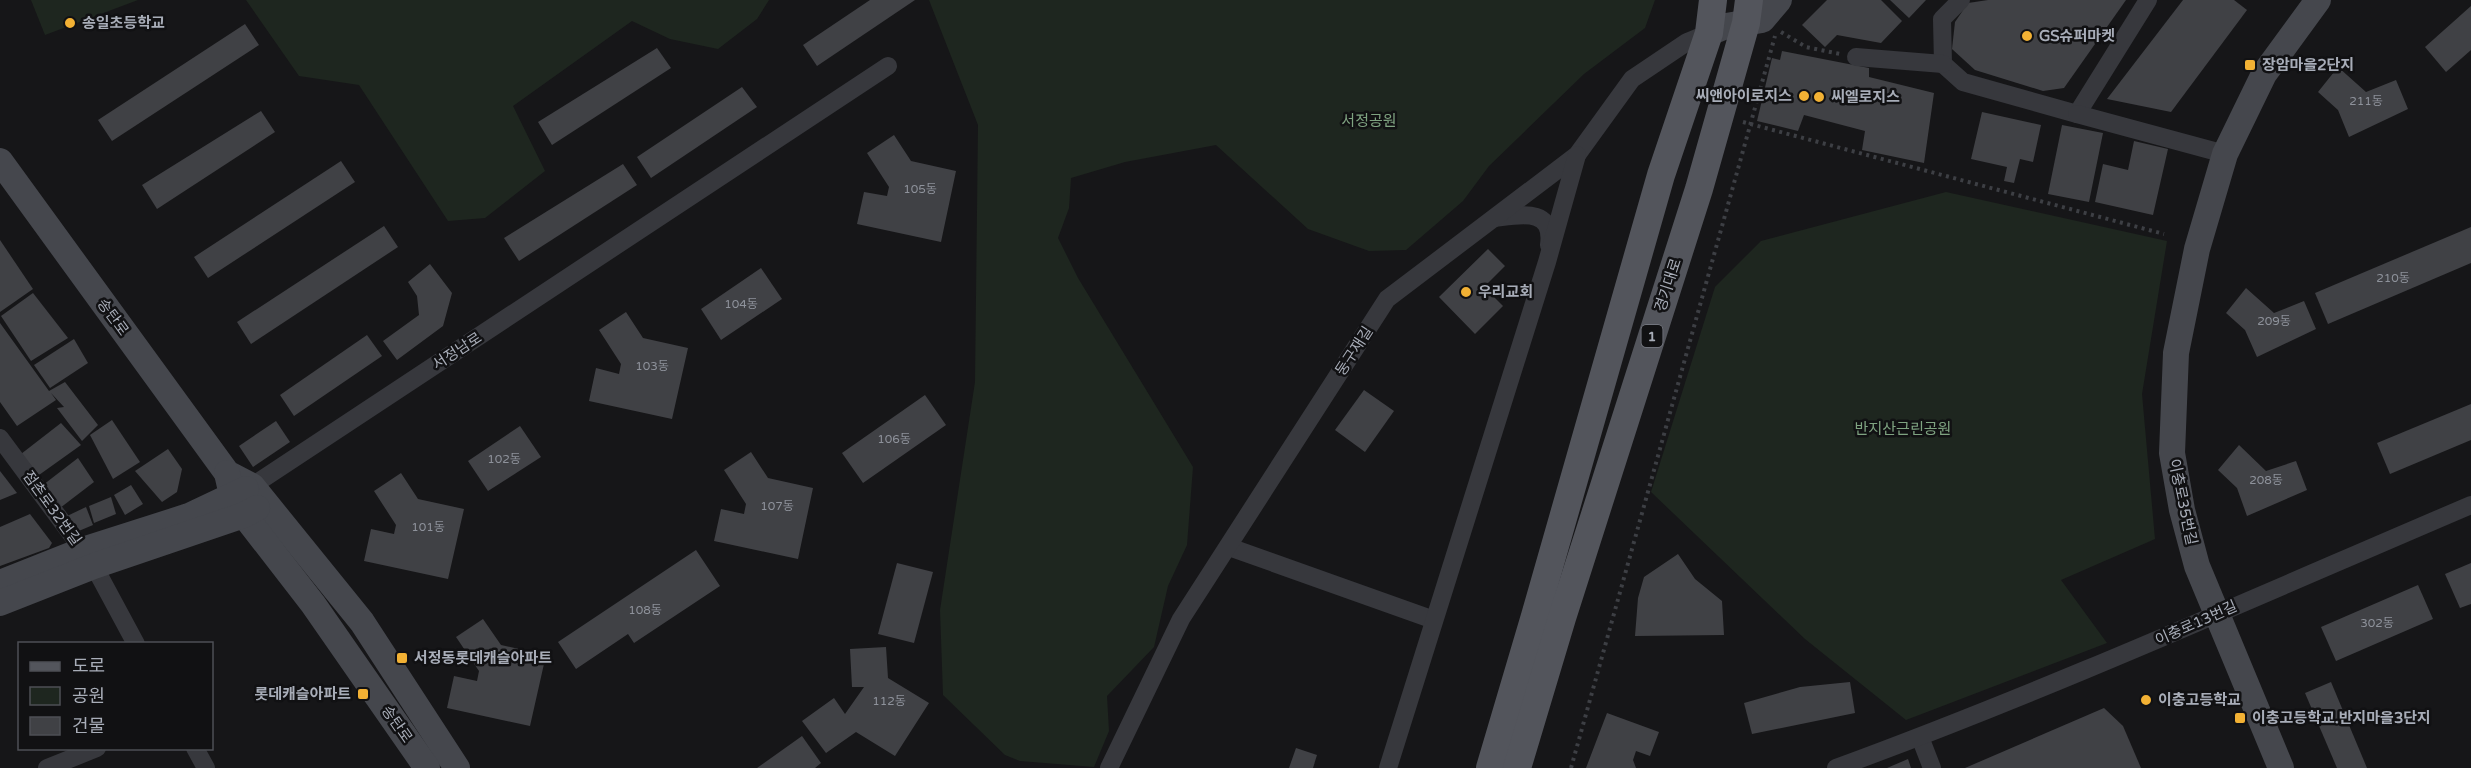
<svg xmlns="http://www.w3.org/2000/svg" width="2471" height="768" font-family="'Varela Round','Noto Sans KR',sans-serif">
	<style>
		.green { fill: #1e261f }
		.building { fill: #404145 }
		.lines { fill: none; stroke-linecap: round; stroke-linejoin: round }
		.path { stroke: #3d3f44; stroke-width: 4; stroke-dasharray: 3 4.5; stroke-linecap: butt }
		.street { stroke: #37383d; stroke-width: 18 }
		.secondary { stroke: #45474d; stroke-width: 26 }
		.primary { stroke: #53555c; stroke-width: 28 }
		.poi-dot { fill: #f2b134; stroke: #111113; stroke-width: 2 }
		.labels { text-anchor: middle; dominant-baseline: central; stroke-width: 5; stroke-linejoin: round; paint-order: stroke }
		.number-label { font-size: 12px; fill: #8e929b }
		.shield { fill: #111113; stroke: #7b7e86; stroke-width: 1.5 }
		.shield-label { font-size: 14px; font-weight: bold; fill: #a8adb8 }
		.poi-label { font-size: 15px; font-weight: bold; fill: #a8adb8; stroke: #111113; text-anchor: start }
		.park-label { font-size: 15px; fill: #7fa381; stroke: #111113 }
		.street-label { font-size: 15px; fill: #a8adb8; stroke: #111113 }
	</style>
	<rect width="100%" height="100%" fill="#161618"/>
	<g class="green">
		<polygon points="31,0 138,0 45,35"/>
		<polygon points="246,0 769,0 757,19 718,49 670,39 632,21 513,106 545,171 485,218 448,221 359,85 299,76"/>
		<polygon points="929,0 1655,0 1645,28 1584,74 1489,166 1463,201 1406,250 1369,251 1308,229 1216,145 1125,162 1071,178 1069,208 1058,238 1078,278 1193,467 1187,545 1168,586 1154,647 1107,696 1109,731 1094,767 1020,761 1005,755 943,695 940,610 975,382 978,125"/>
		<polygon points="1946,192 2167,241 2142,394 2155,539 2061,580 2107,643 1906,720 1805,639 1651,492 1715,287 1761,241"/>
	</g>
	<g class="building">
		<polygon points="870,0 915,0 817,66 803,45"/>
		<polygon points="1827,0 1881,0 1902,21 1881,43 1837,35 1825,47 1802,25"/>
		<polygon points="1890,0 1926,0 1909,18"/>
		<polygon points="1988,0 2126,0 2064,88 2043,91 1975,70 1952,49 1955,22 1968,3"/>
		<polygon points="2183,0 2234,0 2247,10 2171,112 2107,99"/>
		<polygon points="2471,6 2471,50 2446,72 2425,47"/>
		<polygon points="245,24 259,45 112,141 98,120"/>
		<polygon points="657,48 671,68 552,145 538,122"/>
		<polygon points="1782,51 1869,68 1869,77 1934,93 1924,163 1862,150 1865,131 1804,115 1798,131 1757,121 1772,58 1780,60"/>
		<polygon points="2338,67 2366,92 2396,80 2408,109 2349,137 2338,110 2318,92"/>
		<polygon points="742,87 757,107 651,178 637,157"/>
		<polygon points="261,111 275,132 157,209 142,185"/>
		<polygon points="1982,112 2041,125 2033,162 2020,159 2014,183 2004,181 2007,167 1971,159"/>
		<polygon points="2062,125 2103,133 2089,202 2048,194"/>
		<polygon points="894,135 911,161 956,171 941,242 857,224 864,192 887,196 889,187 867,153"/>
		<polygon points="2134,141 2168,149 2153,215 2095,202 2103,164 2128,170"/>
		<polygon points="341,161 355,182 208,278 194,257"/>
		<polygon points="623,164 637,185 519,261 504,238"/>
		<polygon points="384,226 398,247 251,344 237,322"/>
		<polygon points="2471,227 2471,263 2328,324 2315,293"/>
		<polygon points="0,240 33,289 0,312"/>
		<polygon points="1488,249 1505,266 1484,287 1503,306 1475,334 1439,297"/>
		<polygon points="430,264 452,293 443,326 397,360 383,341 419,315 417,296 408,282"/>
		<polygon points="761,268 782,299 721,340 701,309"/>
		<polygon points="2246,288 2274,313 2304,301 2316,329 2257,357 2245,330 2226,313"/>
		<polygon points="33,293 68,338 31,361 1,316"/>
		<polygon points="626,312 643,338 688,348 672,419 589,401 596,368 619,374 621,364 599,330"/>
		<polygon points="0,323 49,391 65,382 98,425 82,441 57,408 64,407 51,393 56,400 17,426 0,402"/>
		<polygon points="367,335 382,356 294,416 280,395"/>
		<polygon points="74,339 88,363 50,388 34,365"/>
		<polygon points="1364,390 1394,411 1365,452 1335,430"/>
		<polygon points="925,395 946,425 863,483 842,453"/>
		<polygon points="2471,404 2471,440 2390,474 2377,443"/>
		<polygon points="112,420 140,462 113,479 90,435"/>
		<polygon points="276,421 290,442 253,467 239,446"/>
		<polygon points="61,423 81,445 39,475 21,454"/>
		<polygon points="520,426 541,457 488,491 468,461"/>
		<polygon points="2239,445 2266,471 2296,461 2307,490 2247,516 2237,488 2218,470"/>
		<polygon points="168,449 182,469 177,492 162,502 135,471"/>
		<polygon points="751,452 768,478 813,488 798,559 714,541 721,509 744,514 746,504 724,470"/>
		<polygon points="78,458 94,482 60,508 43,485"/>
		<polygon points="0,471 17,493 0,500"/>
		<polygon points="401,473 418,499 464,509 448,579 364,561 371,529 394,534 396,525 374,491"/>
		<polygon points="131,485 143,504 125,515 114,495"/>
		<polygon points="111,497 116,514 94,523 89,506"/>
		<polygon points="86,507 93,525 74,533 65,517"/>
		<polygon points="30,514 52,543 49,548 0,566 0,527"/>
		<polygon points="696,550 720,586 634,643 628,634 576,669 558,642"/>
		<polygon points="1678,554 1695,579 1722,601 1724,635 1635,636 1638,598 1644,577"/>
		<polygon points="897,563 933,572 914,643 878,634"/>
		<polygon points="2471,563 2471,604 2460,608 2445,574"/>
		<polygon points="2418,585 2433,619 2336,661 2321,627"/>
		<polygon points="483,619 501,645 546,655 530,726 447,708 454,676 477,681 479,671 456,637"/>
		<polygon points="886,647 888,678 929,703 895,756 856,732 826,753 802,721 834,698 845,714 864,687 852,687 850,649"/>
		<polygon points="1850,682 1855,713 1752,734 1744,703 1800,687"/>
		<polygon points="2331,682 2367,768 2337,768 2305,693"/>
		<polygon points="2104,708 2123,726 2141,768 1965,768"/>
		<polygon points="1607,713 1659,732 1650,756 1636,751 1633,760 1636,768 1586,768"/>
		<polygon points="802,736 821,763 815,768 757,768"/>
		<polygon points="1296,748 1317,755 1313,768 1289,768"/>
		<polygon points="1908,759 1911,768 1887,768"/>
	</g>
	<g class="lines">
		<g class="path">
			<polyline points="1781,32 1806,47 1840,54"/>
			<polyline points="1743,122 2164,234"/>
			<polyline points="1571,768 1775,36"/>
		</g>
		<g class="street">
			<polyline points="1961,0 1942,19 1943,64 1963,82 2077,114 2148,0"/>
			<polyline points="1856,57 1943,64"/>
			<polyline points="2077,114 2225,154"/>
			<path d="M 1495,218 C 1520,215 1554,207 1549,245"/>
			<polyline points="0,438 83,550"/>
			<polyline points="252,486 888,66"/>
			<polyline points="1229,547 1434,620"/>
			<polyline points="94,566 136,644"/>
			<polyline points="1920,737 1932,768"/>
			<polyline points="195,748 206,768"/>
			<polyline points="47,768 97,748"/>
			<polyline points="1109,768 1181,619 1387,299 1577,155 1632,79 1687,42 1709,33"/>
			<polyline points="1388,768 1547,262 1577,155"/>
			<path d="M 1836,768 C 2051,689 2260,595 2471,505"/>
		</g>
		<g class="secondary">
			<polyline points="1709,33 1726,26 1762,20 1779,0"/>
			<polyline points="0,161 219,462 227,473 252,486 362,622 457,768"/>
			<polyline points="227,473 232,495 244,515 313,604 427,768"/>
			<polyline points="0,583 83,550 189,516 246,489"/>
			<polyline points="0,603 94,566 244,515 257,508"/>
			<polyline points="2281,768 2197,566 2182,510 2172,453 2176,353 2197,249 2225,154 2264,74 2318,0"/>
		</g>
		<g class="primary">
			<polyline points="1490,768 1535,616 1661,175 1709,33 1713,0"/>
			<polyline points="1517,768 1562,618 1699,189 1746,23 1749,0"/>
		</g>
	</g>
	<g class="poi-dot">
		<circle cx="70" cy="23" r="6"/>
		<circle cx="2027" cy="36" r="6"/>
		<rect x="2244" y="59" width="12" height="12" rx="3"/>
		<circle cx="1804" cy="96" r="6"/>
		<circle cx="1819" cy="97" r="6"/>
		<circle cx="1466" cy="292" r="6"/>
		<rect x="396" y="652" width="12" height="12" rx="3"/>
		<rect x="357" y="688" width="12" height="12" rx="3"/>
		<circle cx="2146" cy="700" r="6"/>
		<rect x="2234" y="712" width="12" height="12" rx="3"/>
	</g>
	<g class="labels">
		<g class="number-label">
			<text x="2366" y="101">211동</text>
			<text x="920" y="189">105동</text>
			<text x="2393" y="278">210동</text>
			<text x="741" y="304">104동</text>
			<text x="2274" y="321">209동</text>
			<text x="652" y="366">103동</text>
			<text x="894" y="439">106동</text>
			<text x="504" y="459">102동</text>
			<text x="2266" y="480">208동</text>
			<text x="777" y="506">107동</text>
			<text x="428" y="527">101동</text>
			<text x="645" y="610">108동</text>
			<text x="2377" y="623">302동</text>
			<text x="889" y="701">112동</text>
		</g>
		<rect class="shield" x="1641.5" y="325" width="21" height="22" rx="4.5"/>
		<g class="shield-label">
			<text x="1652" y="336">1</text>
		</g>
		<g class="poi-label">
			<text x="82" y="23">송일초등학교</text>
			<text x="2039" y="36">GS슈퍼마켓</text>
			<text x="2262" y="65">장암마을2단지</text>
			<text x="1792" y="96" text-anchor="end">씨앤아이로지스</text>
			<text x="1831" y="97">씨엘로지스</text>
			<text x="1478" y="292">우리교회</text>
			<text x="414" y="658">서정동롯데캐슬아파트</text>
			<text x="351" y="694" text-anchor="end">롯데캐슬아파트</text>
			<text x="2158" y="700">이충고등학교</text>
			<text x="2252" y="718">이충고등학교.반지마을3단지</text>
		</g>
		<g class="park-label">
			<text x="1369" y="121">서정공원</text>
			<text x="1903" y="429">반지산근린공원</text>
		</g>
		<g class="street-label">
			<text transform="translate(1668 285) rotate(-72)">경기대로</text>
			<text transform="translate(113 317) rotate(54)">송탄로</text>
			<text transform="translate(457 351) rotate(-33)">서정남로</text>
			<text transform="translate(1354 351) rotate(-57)">둥구재길</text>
			<text transform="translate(2183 502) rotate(78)">이충로35번길</text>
			<text transform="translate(52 508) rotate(54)">점촌로32번길</text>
			<text transform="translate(2196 623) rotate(-24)">이충로13번길</text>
			<text transform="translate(397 724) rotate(55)">송탄로</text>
		</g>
	</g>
	<rect x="18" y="642" width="195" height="108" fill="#111113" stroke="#4d4f55" stroke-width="1.5"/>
	<rect x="30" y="662" width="30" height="9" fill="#53555c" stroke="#4d4f55" stroke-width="1.5"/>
	<text x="72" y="672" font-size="18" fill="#a8adb8">도로</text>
	<rect x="30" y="687" width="30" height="18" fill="#1e261f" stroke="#4d4f55" stroke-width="1.5"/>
	<text x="72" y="702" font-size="18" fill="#a8adb8">공원</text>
	<rect x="30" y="717" width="30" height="18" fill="#404145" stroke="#4d4f55" stroke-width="1.5"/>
	<text x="72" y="732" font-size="18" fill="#a8adb8">건물</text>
</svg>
